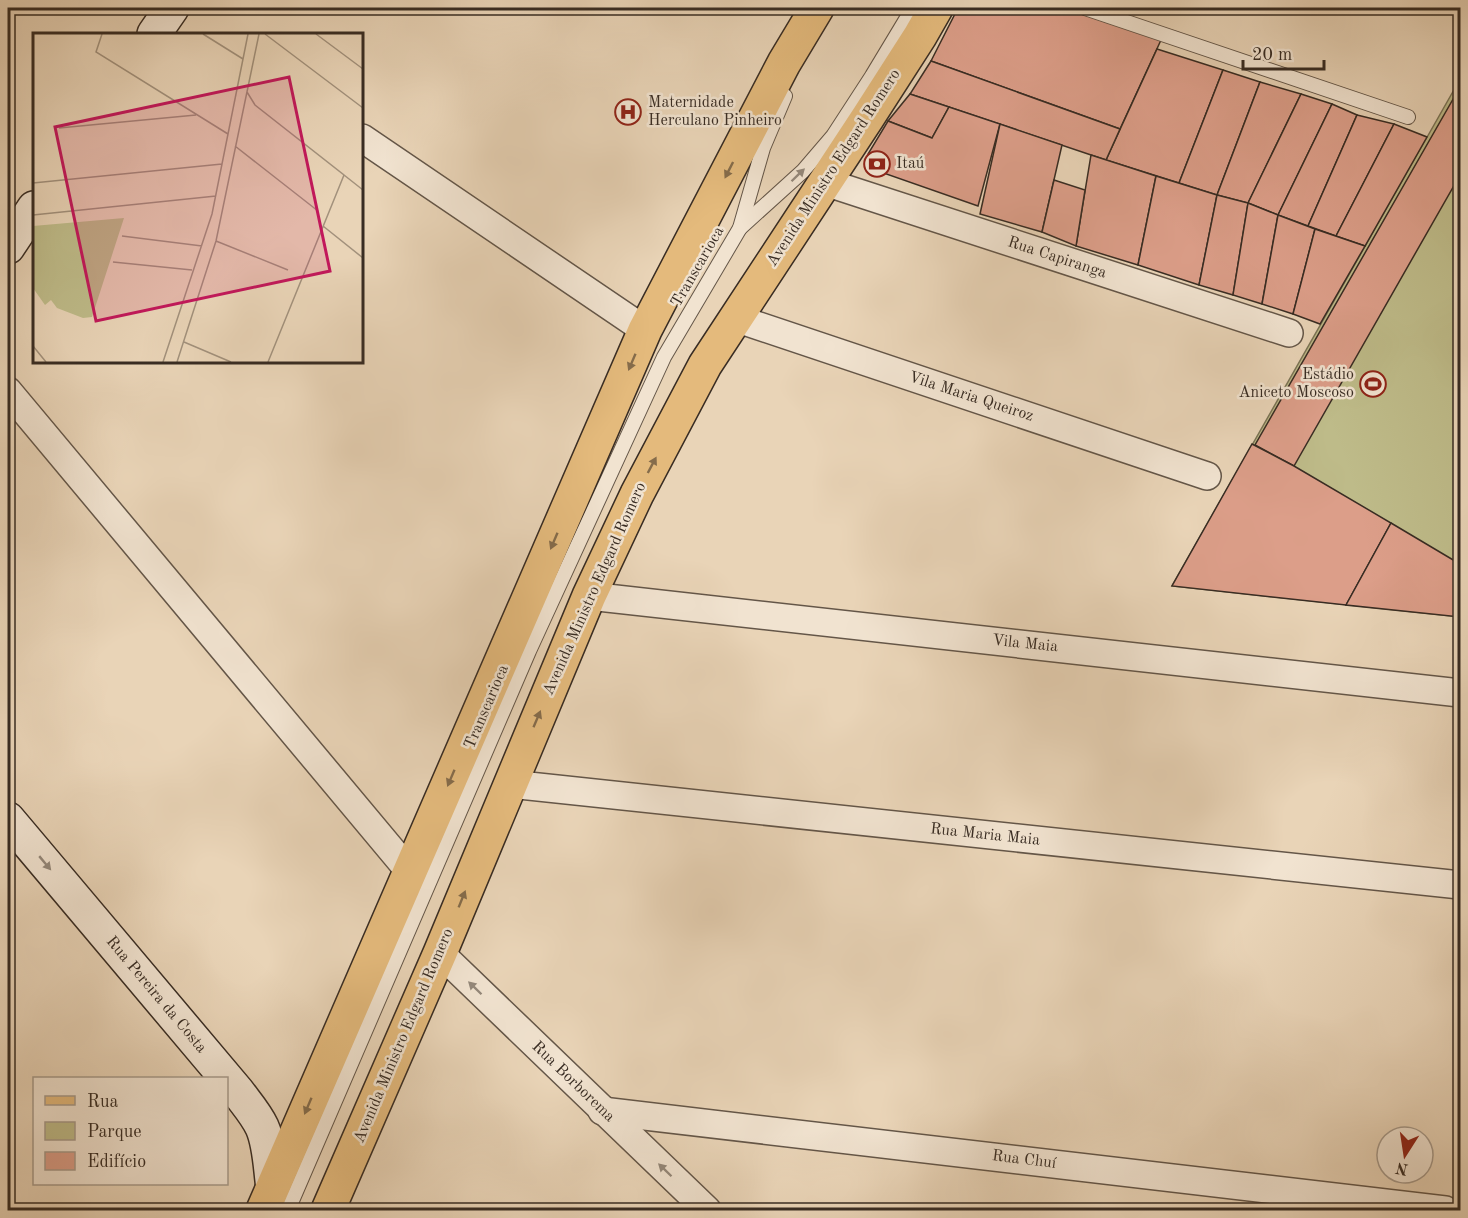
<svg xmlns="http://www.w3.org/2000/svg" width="1468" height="1218" font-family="'Old Standard TT',serif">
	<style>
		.green { fill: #bebb89; stroke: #7b7456; stroke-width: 1.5 }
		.building { fill: #dc9e89; stroke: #382c23; stroke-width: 1.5 }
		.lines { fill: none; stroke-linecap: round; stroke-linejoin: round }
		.lane-casing { stroke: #645648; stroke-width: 16 }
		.street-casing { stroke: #645648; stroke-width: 30 }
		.secondary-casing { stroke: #382c23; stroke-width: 36 }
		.primary-casing { stroke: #382c23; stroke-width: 36 }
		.lane { stroke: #f1e3d0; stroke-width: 14 }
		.street { stroke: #f1e3d0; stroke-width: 27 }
		.secondary { stroke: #f1e3d0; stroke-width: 33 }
		.primary { stroke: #e4ba7c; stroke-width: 33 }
		.oneway { fill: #856c4b }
		.oneway2 { fill: #94887a }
		.labels { text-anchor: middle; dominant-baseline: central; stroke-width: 5; stroke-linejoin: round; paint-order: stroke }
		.poi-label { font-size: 16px; fill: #382c23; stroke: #f1e3d0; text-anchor: start }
		.street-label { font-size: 16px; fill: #382c23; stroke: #f1e3d0 }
		.inset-road { fill: none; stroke: #a2917c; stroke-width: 1.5 }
		.view { fill: #c2185b; fill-opacity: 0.15; stroke: #c2185b; stroke-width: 3 }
		.inset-edge { fill: none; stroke: #382c23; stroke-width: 3 }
	</style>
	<rect width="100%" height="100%" fill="#e9d4b7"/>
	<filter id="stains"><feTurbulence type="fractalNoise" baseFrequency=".00333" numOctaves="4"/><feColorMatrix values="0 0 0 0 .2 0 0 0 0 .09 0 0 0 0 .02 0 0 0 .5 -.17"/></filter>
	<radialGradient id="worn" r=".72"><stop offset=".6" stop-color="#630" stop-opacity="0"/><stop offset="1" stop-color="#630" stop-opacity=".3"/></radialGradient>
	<polygon class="green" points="1460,79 1460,617 1172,586 1455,88"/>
	<g class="building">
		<polygon points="958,8 1064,8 1161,40 1120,129 931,61"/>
		<polygon points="1157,49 1223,70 1179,183 1106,160"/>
		<polygon points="931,61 1120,129 1106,160 910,94"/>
		<polygon points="1223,70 1260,82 1217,195 1179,183"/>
		<polygon points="1260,82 1301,94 1248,203 1217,195"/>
		<polygon points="1460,87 1460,175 1294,466 1255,445"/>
		<polygon points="910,94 949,107 932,138 888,121"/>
		<polygon points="1301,94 1332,104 1278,215 1248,203"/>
		<polygon points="1332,104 1357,115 1308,226 1278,215"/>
		<polygon points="949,107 1000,124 978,206 872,169 868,154 888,121 932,138"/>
		<polygon points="1357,115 1394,124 1336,236 1308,226"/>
		<polygon points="1000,124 1062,145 1042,232 980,214"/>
		<polygon points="1394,124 1427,137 1365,246 1336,236"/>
		<polygon points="1091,155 1156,176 1138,265 1076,246"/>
		<polygon points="1156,176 1217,195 1199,285 1138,265"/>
		<polygon points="1054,180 1085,190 1076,246 1042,232"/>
		<polygon points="1217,195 1248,203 1233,295 1199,285"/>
		<polygon points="1248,203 1278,215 1262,304 1233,295"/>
		<polygon points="1278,215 1315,229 1293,314 1262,304"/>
		<polygon points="1315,229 1365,246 1320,324 1293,314"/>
		<polygon points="1252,444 1294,466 1391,523 1346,605 1172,586"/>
		<polygon points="1391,523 1460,564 1460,617 1346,605"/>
	</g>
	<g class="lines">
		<g class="lane-casing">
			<g id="lane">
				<polyline points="1085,8 1408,117"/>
				<polyline points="740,228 803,171 833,136 872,76 913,8"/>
				<polyline points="288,1210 529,651 664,357 740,228 763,148 785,96"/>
			</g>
		</g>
		<g class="street-casing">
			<g id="street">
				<polyline points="362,138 645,330"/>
				<polyline points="825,182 1289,333"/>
				<polyline points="735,318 1207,476"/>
				<polyline points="8,391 410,872"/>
				<polyline points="589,596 1460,693"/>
				<polyline points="510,784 1460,885"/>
				<polyline points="440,953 707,1210"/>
				<polyline points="602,1111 1445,1210"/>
			</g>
		</g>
		<g class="secondary-casing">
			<g id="secondary">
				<polyline points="154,34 172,8"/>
				<polyline points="8,247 34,208"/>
				<path d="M 8,819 L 238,1092 C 246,1103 256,1114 262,1127 C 270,1145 270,1168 273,1188"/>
			</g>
		</g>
		<g class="primary-casing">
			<g id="primary">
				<polyline points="263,1210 645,330 784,63 817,8"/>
				<polyline points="328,1210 440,953 589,596 637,494 705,365 868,117 920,36 936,8"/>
			</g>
		</g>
		<use href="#lane" class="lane"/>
		<use href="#street" class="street"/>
		<use href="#secondary" class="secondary"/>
		<use href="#primary" class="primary"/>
	</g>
	<defs><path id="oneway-solid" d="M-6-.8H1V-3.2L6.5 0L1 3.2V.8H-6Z" transform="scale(1.5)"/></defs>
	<g class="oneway">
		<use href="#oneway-solid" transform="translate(729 170) rotate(117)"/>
		<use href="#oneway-solid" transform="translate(632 362) rotate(113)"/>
		<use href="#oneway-solid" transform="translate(652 465) rotate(-62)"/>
		<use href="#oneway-solid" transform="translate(554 541) rotate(113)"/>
		<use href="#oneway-solid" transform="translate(537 719) rotate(-67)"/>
		<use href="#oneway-solid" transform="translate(451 778) rotate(113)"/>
		<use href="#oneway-solid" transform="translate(462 899) rotate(-68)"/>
		<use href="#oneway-solid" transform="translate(308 1106) rotate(113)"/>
	</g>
	<g class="oneway2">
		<use href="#oneway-solid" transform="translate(798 175) rotate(-44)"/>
		<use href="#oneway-solid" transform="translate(45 863) rotate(50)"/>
		<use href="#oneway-solid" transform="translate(475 988) rotate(-136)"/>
		<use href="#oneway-solid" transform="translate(665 1170) rotate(-136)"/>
	</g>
	<defs>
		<g id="hospital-ring" transform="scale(1.35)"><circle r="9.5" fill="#f1e3d0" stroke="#8f2418" stroke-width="1.5"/><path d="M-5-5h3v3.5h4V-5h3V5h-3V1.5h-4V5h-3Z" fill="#8f2418"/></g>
		<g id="bank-ring" transform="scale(1.35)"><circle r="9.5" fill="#f1e3d0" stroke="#8f2418" stroke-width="1.5"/><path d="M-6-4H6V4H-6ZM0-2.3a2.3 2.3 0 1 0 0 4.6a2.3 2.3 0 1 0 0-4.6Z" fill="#8f2418"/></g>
		<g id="stadium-ring" transform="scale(1.35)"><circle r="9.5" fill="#f1e3d0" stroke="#8f2418" stroke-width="1.5"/><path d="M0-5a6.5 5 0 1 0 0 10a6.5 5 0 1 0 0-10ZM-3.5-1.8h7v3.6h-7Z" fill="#8f2418"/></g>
	</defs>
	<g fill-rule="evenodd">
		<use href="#hospital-ring" x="628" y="112"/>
		<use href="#bank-ring" x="877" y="164"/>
		<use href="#stadium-ring" x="1373" y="384"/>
	</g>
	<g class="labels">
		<g class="poi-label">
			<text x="648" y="103">Maternidade<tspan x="648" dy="18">Herculano Pinheiro</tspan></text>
			<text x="896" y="164">Itaú</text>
			<text x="1354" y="375" text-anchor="end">Estádio<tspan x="1354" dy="18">Aniceto Moscoso</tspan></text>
		</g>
		<g class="street-label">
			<text transform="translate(834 168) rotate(-57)">Avenida Ministro Edgard Romero</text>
			<text transform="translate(1057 258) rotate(18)">Rua Capiranga</text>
			<text transform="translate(698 267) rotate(-60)">Transcarioca</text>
			<text transform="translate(971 397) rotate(18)">Vila Maria Queiroz</text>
			<text transform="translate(595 589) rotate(-66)">Avenida Ministro Edgard Romero</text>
			<text transform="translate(1025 644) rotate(6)">Vila Maia</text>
			<text transform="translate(487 707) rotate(-67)">Transcarioca</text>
			<text transform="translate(985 835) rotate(6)">Rua Maria Maia</text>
			<text transform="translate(156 995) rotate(50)">Rua Pereira da Costa</text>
			<text transform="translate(404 1036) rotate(-67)">Avenida Ministro Edgard Romero</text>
			<text transform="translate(573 1082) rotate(44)">Rua Borborema</text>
			<text transform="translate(1024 1160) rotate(7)">Rua Chuí</text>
		</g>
	</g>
	<g transform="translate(33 33)">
		<rect width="330" height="330" fill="#e9d4b7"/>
		<path d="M 91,185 L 59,284 L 50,285 L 24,275 L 18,267 L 12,272 L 0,255 L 0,193 Z" fill="#bebb89"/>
		<path class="inset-road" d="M 69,1 L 63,19 L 195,101M 170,1 L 210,26M 232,1 L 330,75M 283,1 L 330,36M 214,59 L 222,72 L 311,142 L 235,329M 26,95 L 163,82M 202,113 L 285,178M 311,142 L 330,157M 0,150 L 189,131M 0,182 L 183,163M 290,193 L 330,225M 89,203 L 169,213M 183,208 L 255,237M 80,229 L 159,237M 151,309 L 198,329M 0,313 L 13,329M 130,329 L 179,181 L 215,1M 144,329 L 183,208 L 226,1"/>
		<path class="view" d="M 256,44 L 297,238 L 63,288 L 22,94 Z"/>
		<rect width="330" height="330" class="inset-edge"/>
	</g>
	<rect width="1468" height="1218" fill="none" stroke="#e9d4b7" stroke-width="30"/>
	<rect x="9" y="9" width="1450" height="1200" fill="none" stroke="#382c23" stroke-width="3"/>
	<rect x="15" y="15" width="1438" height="1188" fill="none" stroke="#382c23" stroke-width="1.5"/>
	<rect x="33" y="1077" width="195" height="108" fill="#f1e3d0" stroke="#a79a8b" stroke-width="1.5"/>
	<rect x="45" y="1096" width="30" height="9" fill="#e4ba7c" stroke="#a79a8b" stroke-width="1.5"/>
	<text x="87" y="1107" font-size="18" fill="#382c23">Rua</text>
	<rect x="45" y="1122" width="30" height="18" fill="#bebb89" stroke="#a79a8b" stroke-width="1.5"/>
	<text x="87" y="1137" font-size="18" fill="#382c23">Parque</text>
	<rect x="45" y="1152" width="30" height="18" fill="#dc9e89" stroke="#a79a8b" stroke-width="1.5"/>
	<text x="87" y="1167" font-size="18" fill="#382c23">Edifício</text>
	<g transform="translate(1405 1155) rotate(192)"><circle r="28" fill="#f1e3d0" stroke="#a79a8b" stroke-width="1.5"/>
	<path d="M0-4.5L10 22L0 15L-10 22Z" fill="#8f2418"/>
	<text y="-9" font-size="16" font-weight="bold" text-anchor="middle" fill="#382c23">N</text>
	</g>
	<path d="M1243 60v9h81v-9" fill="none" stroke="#382c23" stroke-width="3"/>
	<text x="1252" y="60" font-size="18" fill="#382c23" stroke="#f1e3d0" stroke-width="4.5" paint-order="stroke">20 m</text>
	<rect width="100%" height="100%" filter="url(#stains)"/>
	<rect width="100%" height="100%" fill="url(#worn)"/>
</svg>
